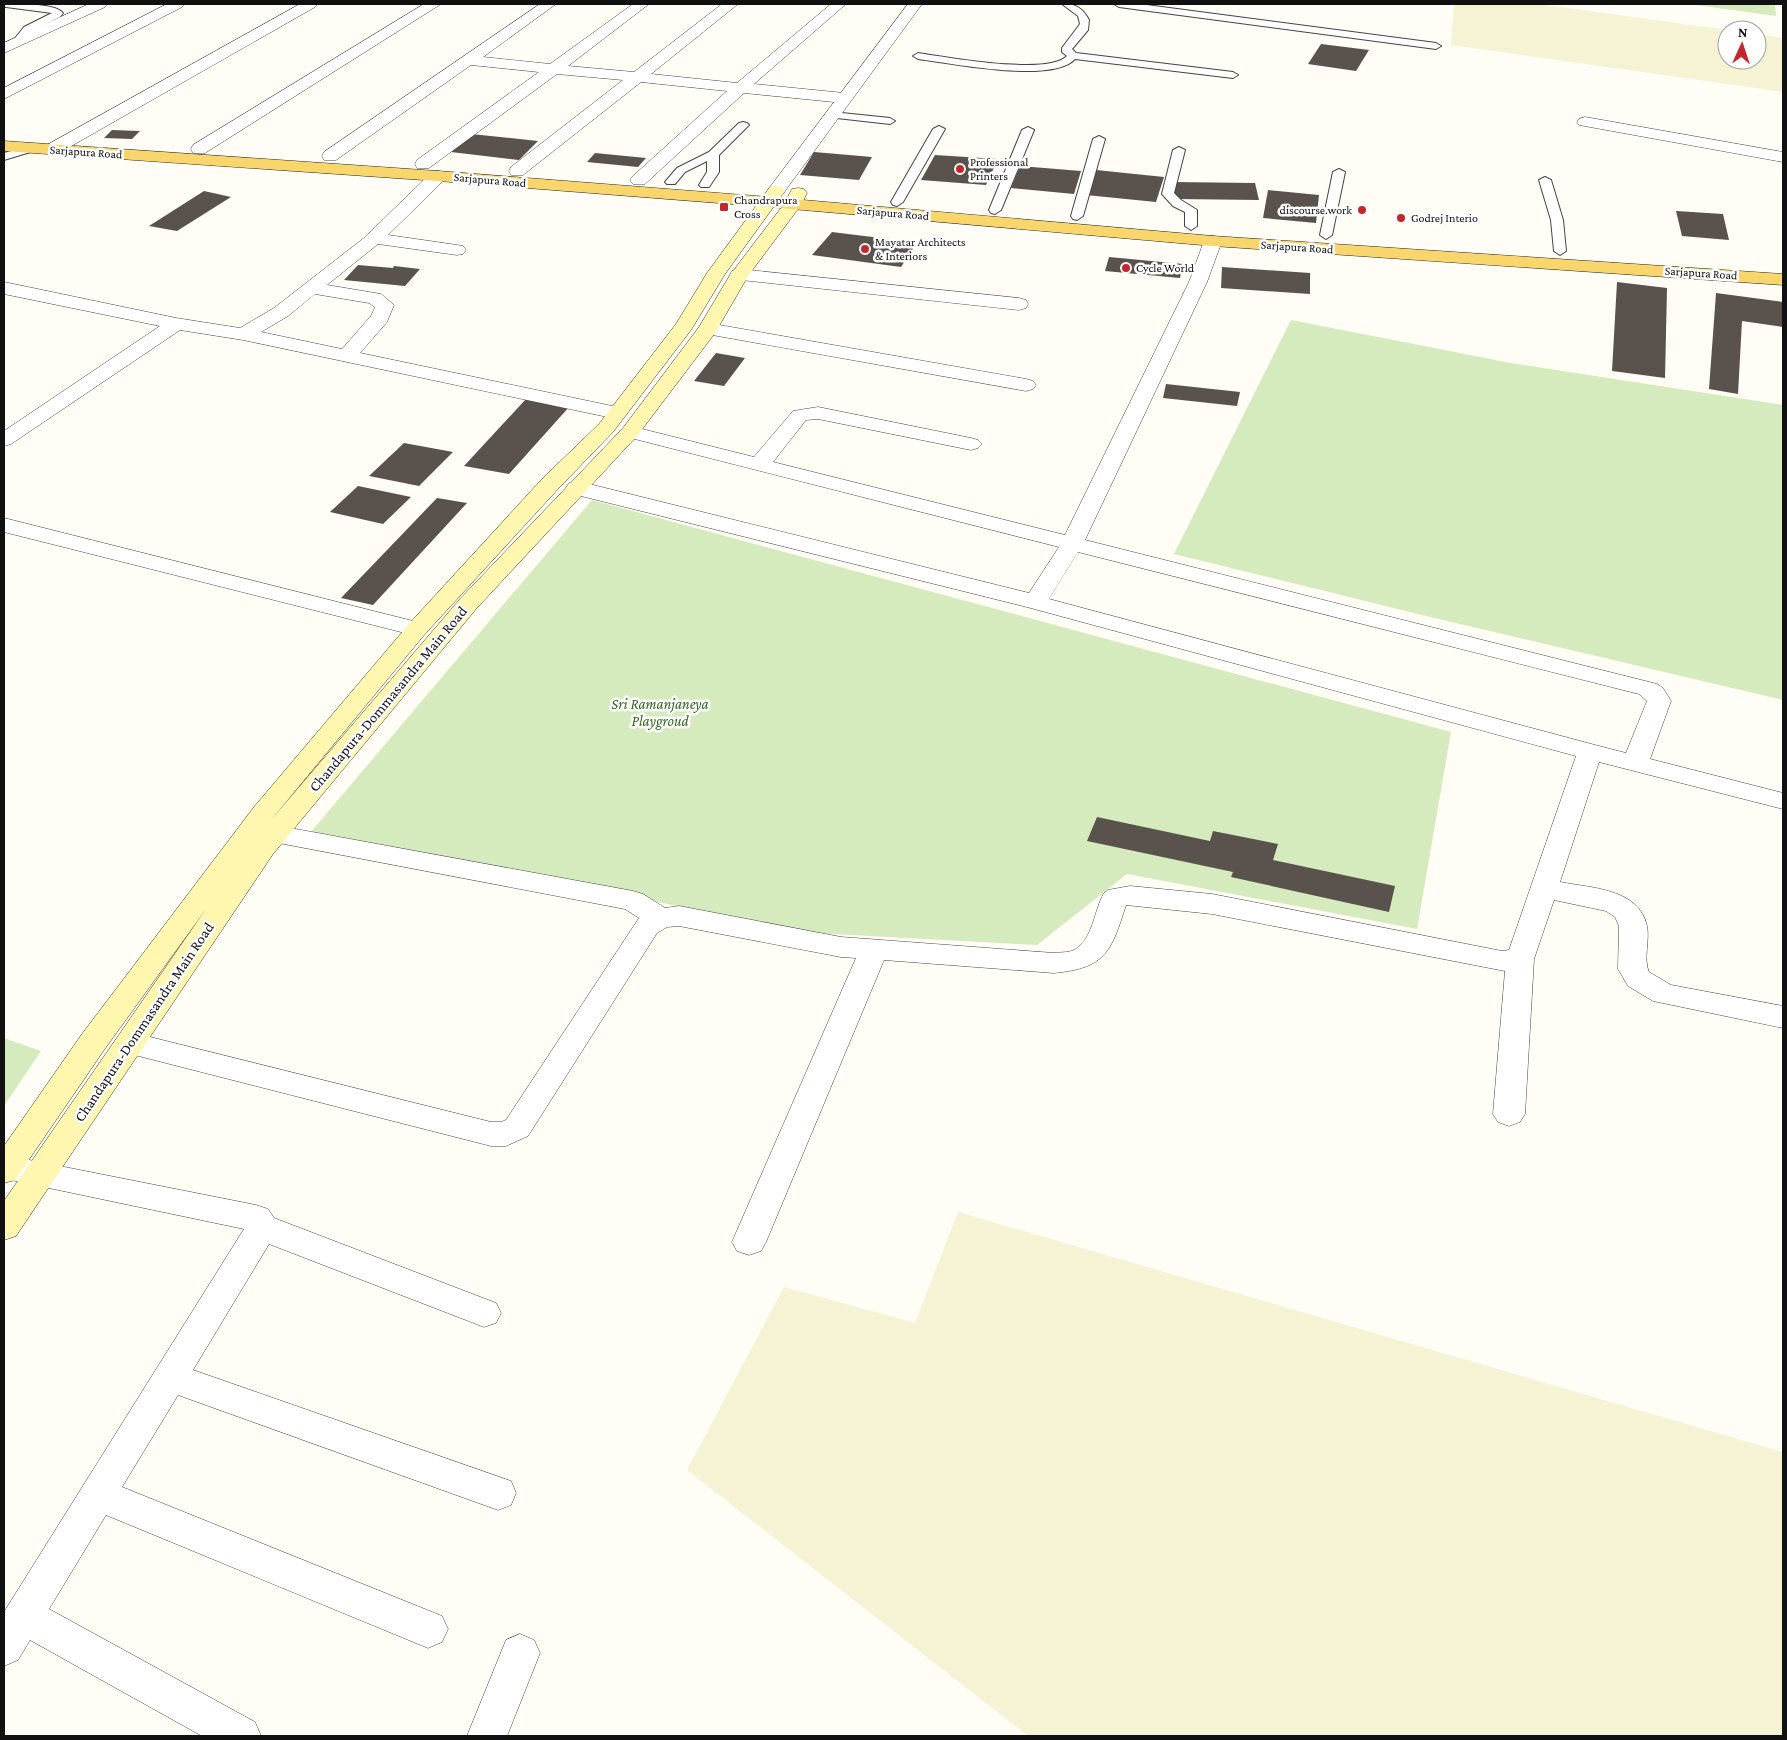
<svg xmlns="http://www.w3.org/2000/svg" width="1787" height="1740" font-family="'Crimson Pro',serif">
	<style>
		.farmland { fill: #f6f3d4 }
		.green { fill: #d5ebbd }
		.building { fill: #5a524d }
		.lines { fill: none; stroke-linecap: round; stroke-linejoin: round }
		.service-casing { stroke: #444; stroke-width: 2 }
		.minor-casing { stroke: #444; stroke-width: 1 }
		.tertiary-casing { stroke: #444; stroke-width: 1 }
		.secondary-casing { stroke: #333; stroke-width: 1 }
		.primary-casing { stroke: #222; stroke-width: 1 }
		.service { fill: #fff; fill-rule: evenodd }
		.minor { fill: #fff; fill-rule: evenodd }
		.tertiary { fill: #fff; fill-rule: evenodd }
		.secondary { fill: #fff6b0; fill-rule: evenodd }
		.primary { fill: #f9d66b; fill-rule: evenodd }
		.poi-dot { fill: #c4262e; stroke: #fff; stroke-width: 2 }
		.labels { text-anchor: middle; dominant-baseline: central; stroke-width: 5; stroke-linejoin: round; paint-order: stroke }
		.far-street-label { font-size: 12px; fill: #111; stroke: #fff }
		.far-poi-label { font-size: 12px; fill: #111; stroke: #fff; text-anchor: start }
		.street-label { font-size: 15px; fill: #111; stroke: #fff }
		.park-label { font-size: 15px; font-style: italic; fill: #2f6b1f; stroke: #fff }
	</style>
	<rect width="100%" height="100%" fill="#fffdf5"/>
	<g class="farmland">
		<polygon points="1454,4 1538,4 1728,30 1727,60 1757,60 1757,34 1783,38 1783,92 1451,45"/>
		<polygon points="958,1212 1783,1452 1783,1736 1028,1736 687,1470 784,1287 915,1323"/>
	</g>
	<g class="green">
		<polygon points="1688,4 1775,4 1776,16"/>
		<polygon points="1291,320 1511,363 1783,405 1783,700 1426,616 1174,554"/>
		<polygon points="592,500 1451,732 1417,929 1127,874 1037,945 813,933 310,833"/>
		<polygon points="4,1038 41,1051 4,1106"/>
	</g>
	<g class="building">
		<polygon points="1321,44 1369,50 1356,71 1308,64"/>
		<polygon points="112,130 140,131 132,139 104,138"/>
		<polygon points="471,134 538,141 519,160 451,152"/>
		<polygon points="814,152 872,157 859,180 800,175"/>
		<polygon points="595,153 646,158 638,167 587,162"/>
		<polygon points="935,155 998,159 986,185 921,180"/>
		<polygon points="1020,166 1081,171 1074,194 1011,188"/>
		<polygon points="1096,170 1164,177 1156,202 1086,195"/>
		<polygon points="1173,182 1255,183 1259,200 1176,199"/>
		<polygon points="1268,190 1319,195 1316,223 1263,218"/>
		<polygon points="204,191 231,197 177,231 149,226"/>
		<polygon points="1676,211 1723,214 1729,240 1682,236"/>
		<polygon points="832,232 864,236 917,242 901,267 812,255"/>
		<polygon points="1109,257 1183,264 1180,278 1105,271"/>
		<polygon points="358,265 393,268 394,266 420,269 405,286 344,280"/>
		<polygon points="1222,267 1310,273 1310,294 1221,288"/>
		<polygon points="1617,282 1667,288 1665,378 1612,371"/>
		<polygon points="1716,293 1783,302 1783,327 1742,321 1738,394 1709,389"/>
		<polygon points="716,353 745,358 724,386 694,381"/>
		<polygon points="1166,384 1240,392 1237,406 1163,398"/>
		<polygon points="526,399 570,406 509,474 464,466"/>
		<polygon points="404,443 453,452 419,486 369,476"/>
		<polygon points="358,486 411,497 383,524 330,512"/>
		<polygon points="437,498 467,503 373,605 341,598"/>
		<polygon points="1097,817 1210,841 1213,831 1278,844 1273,860 1395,886 1389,912 1231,877 1233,872 1087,841"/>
	</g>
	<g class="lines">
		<g class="service-casing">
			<g id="service">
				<path d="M 4,4 C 17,4 55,3 63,13 L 60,17 L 32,31 L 21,44 L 17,45 L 12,42 L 24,27 L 52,13 L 6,7 L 4,6 Z"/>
				<path d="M 1062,4 C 1075,3 1083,8 1089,20 L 1088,30 L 1072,49 L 1076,53 L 1233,72 L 1238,75 L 1233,78 L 1075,59 C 1052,84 951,63 918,59 L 913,56 L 918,53 C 946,57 1048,76 1067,56 L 1062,52 L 1062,48 L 1080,24 L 1078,16 Z"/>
				<polygon points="1114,4 1139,4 1436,43 1441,46 1436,49 1119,7"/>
				<polygon points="832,112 890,118 895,121 890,124 828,117 827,115 828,113"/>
				<polygon points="743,122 747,123 749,125 719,155 719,172 709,187 701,187 699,185 707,172 707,161 685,172 675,184 667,184 665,182 677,168 709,152 739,123"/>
				<polygon points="939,126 945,129 903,202 897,206 893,205 891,202 933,129"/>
				<polygon points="1028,127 1034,130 1001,210 995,214 991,213 989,210 1022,130"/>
				<polygon points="1099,136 1105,139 1083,216 1077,220 1073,219 1071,216 1093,139"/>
				<polygon points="33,145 39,148 37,150 4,160 4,153"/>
				<polygon points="1179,147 1185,150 1174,193 1181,200 1197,210 1197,226 1191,230 1185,226 1185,212 1173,206 1162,194 1173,150"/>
				<polygon points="1339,169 1345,172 1332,235 1326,239 1320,235 1333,172"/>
				<polygon points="1545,177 1551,180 1563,220 1566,251 1560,255 1554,251 1551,220 1539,180"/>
			</g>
		</g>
		<g class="minor-casing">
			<g id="minor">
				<polygon points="89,4 107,4 105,7 4,53 4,43"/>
				<polygon points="167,4 184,4 182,7 4,99 4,88"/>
				<polygon points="300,4 317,4 315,7 59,153 47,153 45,149 47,145"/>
				<polygon points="424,4 441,4 205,153 193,153 191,149 193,145"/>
				<polygon points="540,4 556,4 483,57 550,64 633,4 649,4 568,66 634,72 722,4 738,4 651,74 737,83 831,4 846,4 754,84 844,93 850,95 852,98 850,101 844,103 744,93 645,184 633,184 630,180 633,176 727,91 641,82 523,175 511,175 509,171 511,167 623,80 557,74 429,168 417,168 415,164 417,160 539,72 471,65 336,160 324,160 322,156 324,152"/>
				<polygon points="1585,117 1783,152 1783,162 1579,125 1577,122 1579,119"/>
				<path d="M 438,171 L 444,172 L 446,176 L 444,180 L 388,235 L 457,245 L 463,246 L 466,250 L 463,254 L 457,255 L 378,244 L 327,285 L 381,294 L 394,305 L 387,322 L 360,353 L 617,407 L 624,409 L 627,413 L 624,417 L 617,419 L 243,340 L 180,330 L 11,444 L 4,446 L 4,431 L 160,326 L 4,294 L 4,282 L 176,318 L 240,328 L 274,308 L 364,238 L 432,172 ZM 315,294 L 369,303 L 375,307 L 371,316 L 342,349 L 261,332 L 288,316 Z"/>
				<path d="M 1213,236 L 1219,237 L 1222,241 L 1207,282 L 1085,540 L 1657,684 L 1663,688 L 1671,701 L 1650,759 L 1783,793 L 1783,809 L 1599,762 L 1560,882 C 1590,888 1639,888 1647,926 C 1650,940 1643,959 1649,972 L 1671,985 L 1783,1006 L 1783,1028 L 1653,1001 L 1628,986 L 1618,969 L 1619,926 L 1615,917 L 1606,911 L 1554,900 L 1534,959 L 1525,1114 L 1520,1122 L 1509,1126 L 1498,1122 L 1493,1114 L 1505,971 L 1212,914 L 1126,905 C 1111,952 1106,968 1054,973 L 884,960 L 766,1242 L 761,1251 L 749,1255 L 737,1251 L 732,1242 L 856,958 L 841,957 L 679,926 L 667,927 L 657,933 L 528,1136 L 506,1146 L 491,1146 L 119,1051 L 115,1043 L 119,1035 L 130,1032 L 491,1122 L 501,1122 L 506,1120 L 639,918 L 625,909 L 242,836 L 239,830 L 242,824 L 252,821 L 633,891 L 643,894 L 665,908 L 679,906 L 841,937 L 1054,953 C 1060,952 1068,953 1074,950 C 1093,940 1094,910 1104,893 L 1108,890 L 1130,886 L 1212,894 L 1502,951 L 1509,950 L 1576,756 L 1027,607 L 569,493 L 566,488 L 569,483 L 577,481 L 1029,593 L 1059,547 L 623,436 L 620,432 L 623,428 L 630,426 L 754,457 L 793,411 L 818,407 L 971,438 L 978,440 L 982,444 L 978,448 L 971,450 L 818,419 L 806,420 L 773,462 L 1065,535 L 1189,282 L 1204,241 L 1207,237 ZM 1078,552 L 1639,694 L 1647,701 L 1626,753 L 1595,745 L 1049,599 Z"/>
				<polygon points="739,269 1019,298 1026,300 1028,304 1026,308 1019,310 732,279 730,275 732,271"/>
				<polygon points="708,323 1026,379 1033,381 1036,385 1033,389 1026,391 701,333 698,329 701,325"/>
				<polygon points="4,518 425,624 429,629 425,634 417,636 4,532"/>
				<polygon points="4,1155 256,1205 268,1209 274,1218 496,1303 501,1313 496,1323 484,1327 269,1244 193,1370 511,1481 516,1493 511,1505 498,1510 178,1395 122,1487 442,1616 448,1629 442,1642 428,1648 106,1515 49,1609 255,1722 261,1736 202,1736 30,1640 18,1660 4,1666 4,1612 244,1229 6,1179 4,1179"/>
				<polygon points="520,1634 534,1640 540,1653 507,1736 467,1736 506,1640"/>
			</g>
		</g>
		<g class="tertiary-casing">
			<polygon id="tertiary" points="908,4 922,4 782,195 776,196 770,195 767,191 770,187"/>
		</g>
		<g class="secondary-casing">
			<polygon id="secondary" points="776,186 782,187 785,191 725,274 691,330 613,432 558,489 425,634 271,820 460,599 623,428 699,327 730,275 784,204 792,189 798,188 804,189 807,193 801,205 748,276 715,333 637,436 476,609 273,854 16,1236 4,1240 4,1201 206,909 104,1050 15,1180 4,1183 4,1146 82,1034 254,807 409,624 542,479 599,424 676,324 707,273 770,187"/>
		</g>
		<g class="primary-casing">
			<polygon id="primary" points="4,141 438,171 769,197 1213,236 1783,274 1783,285 1213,246 769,207 438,181 4,151"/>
		</g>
		<use href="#service" class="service"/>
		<use href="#minor" class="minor"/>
		<use href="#tertiary" class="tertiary"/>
		<use href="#secondary" class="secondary"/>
		<use href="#primary" class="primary"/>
	</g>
	<g class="poi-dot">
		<circle cx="960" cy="169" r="5"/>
		<rect x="719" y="202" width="10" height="10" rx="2.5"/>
		<circle cx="1362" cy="210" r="5"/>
		<circle cx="1401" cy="218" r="5"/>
		<circle cx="865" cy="249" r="5"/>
		<circle cx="1126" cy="268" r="5"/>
	</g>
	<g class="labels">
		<g class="far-street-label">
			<text transform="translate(86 152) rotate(4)">Sarjapura Road</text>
			<text transform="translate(490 180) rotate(5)">Sarjapura Road</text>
			<text transform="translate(893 213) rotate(5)">Sarjapura Road</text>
			<text transform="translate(1297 247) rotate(4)">Sarjapura Road</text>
			<text transform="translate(1701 273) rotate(4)">Sarjapura Road</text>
		</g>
		<g class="far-poi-label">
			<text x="970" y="162">Professional<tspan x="970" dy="14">Printers</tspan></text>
			<text x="734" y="200">Chandrapura<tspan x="734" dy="14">Cross</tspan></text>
			<text x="1352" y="210" text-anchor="end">discourse.work</text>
			<text x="1411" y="218">Godrej Interio</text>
			<text x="875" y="242">Mayatar Architects<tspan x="875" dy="14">&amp; Interiors</tspan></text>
			<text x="1136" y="268">Cycle World</text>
		</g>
		<g class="street-label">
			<text transform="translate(388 699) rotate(-50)">Chandapura-Dommasandra Main Road</text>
			<text transform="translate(144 1022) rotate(-56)">Chandapura-Dommasandra Main Road</text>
		</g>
		<g class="park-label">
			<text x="660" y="704">Sri Ramanjaneya<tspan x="660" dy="17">Playgroud</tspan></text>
		</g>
	</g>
	<rect width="1787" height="1740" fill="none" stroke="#111111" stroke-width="10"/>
	<g transform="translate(1742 45) rotate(3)"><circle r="24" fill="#ffffff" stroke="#a0a0a0"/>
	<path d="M0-4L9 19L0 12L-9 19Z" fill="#c4262e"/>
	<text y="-8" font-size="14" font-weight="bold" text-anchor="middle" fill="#111111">N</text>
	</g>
</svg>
